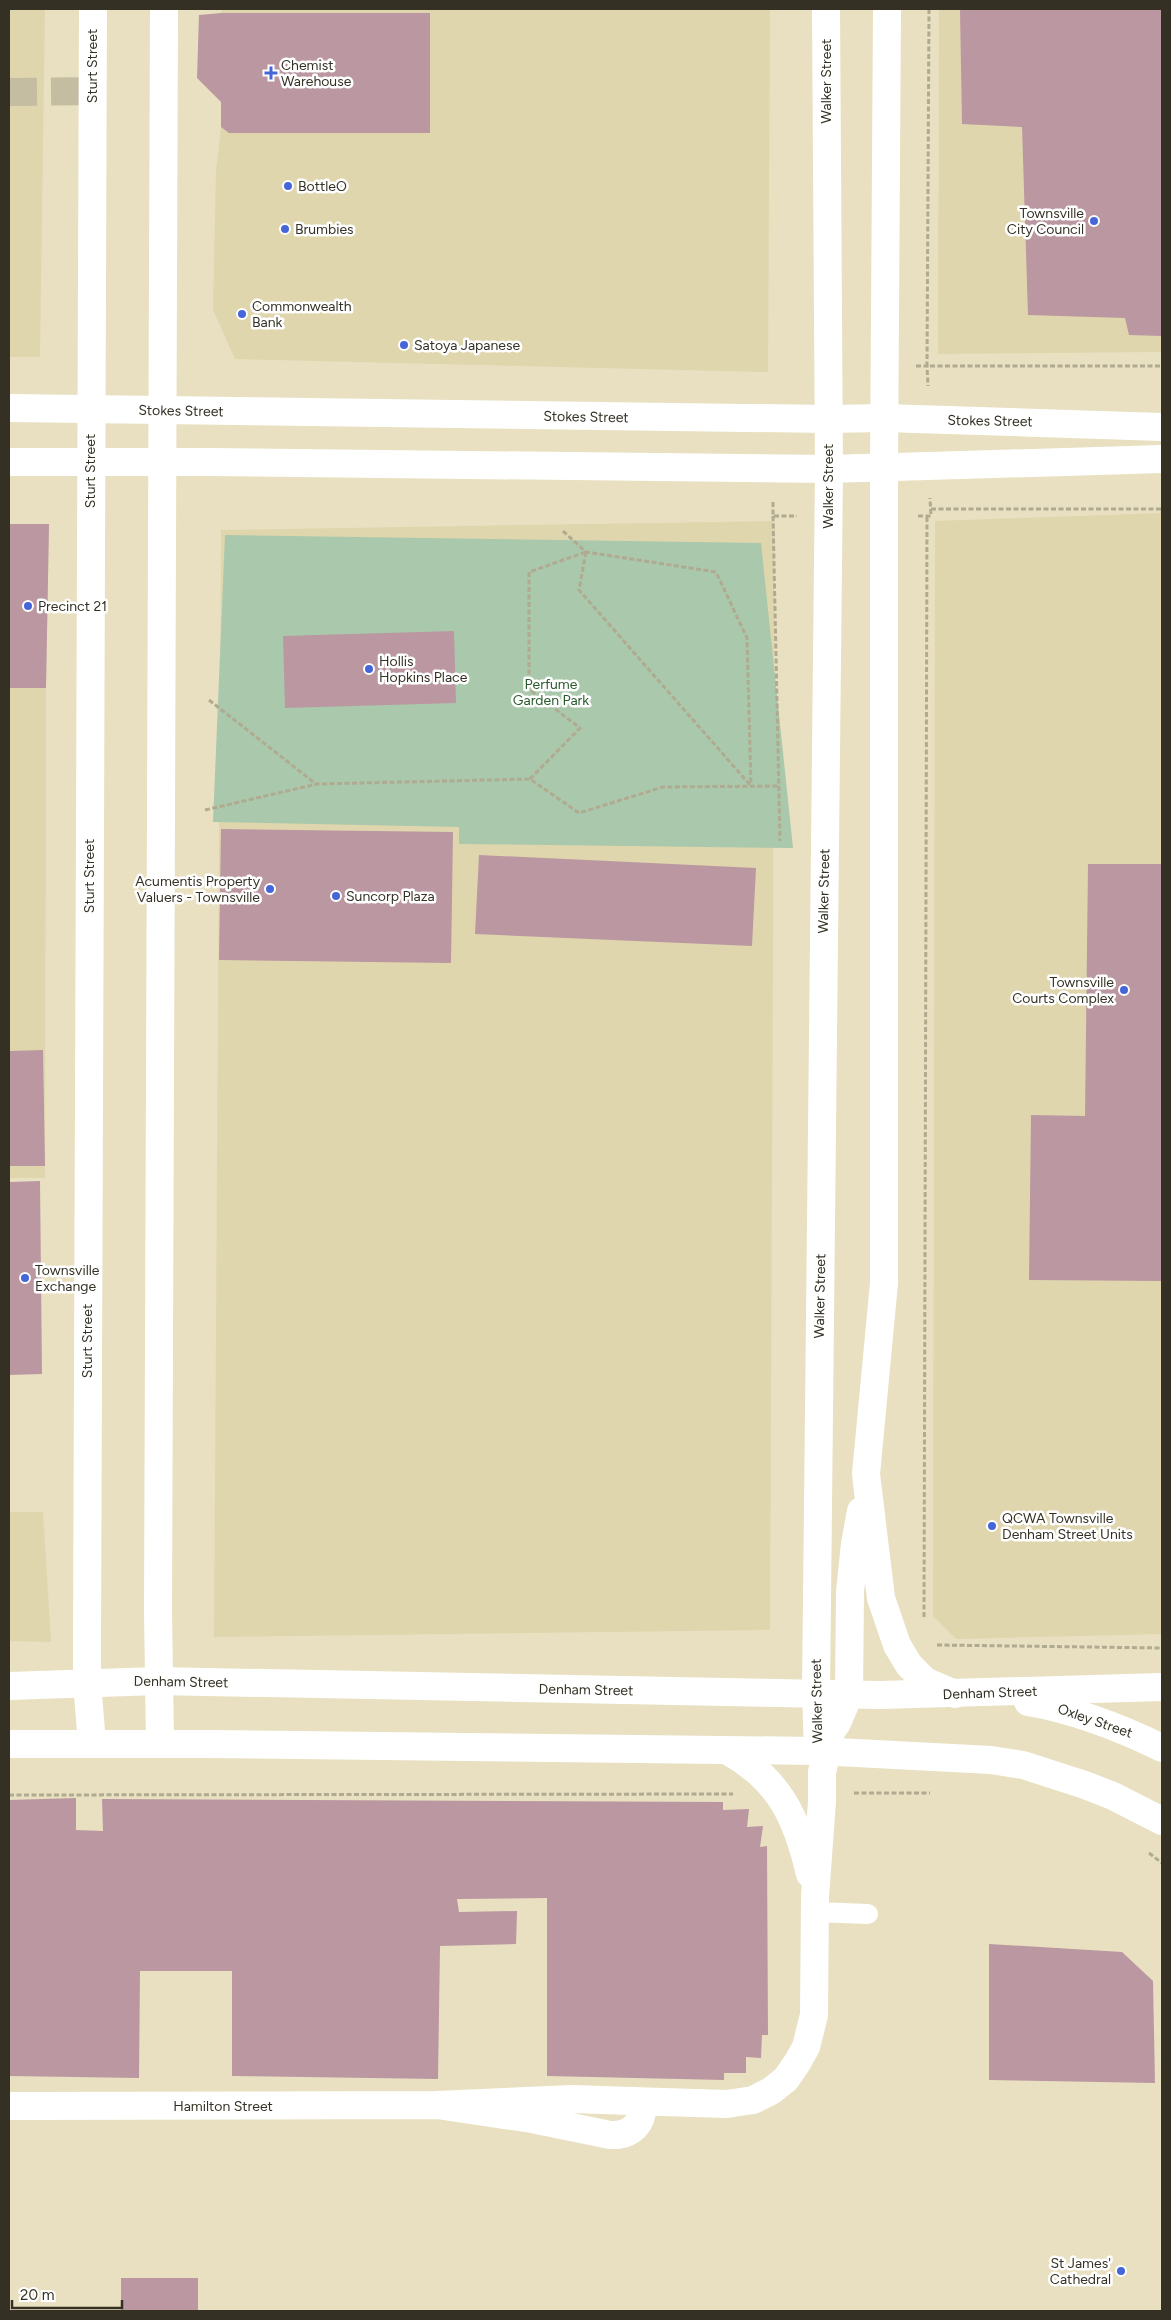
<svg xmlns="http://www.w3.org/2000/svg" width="1171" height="2320" font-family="Figtree,sans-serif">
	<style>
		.built { fill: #dfd6ae }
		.green { fill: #aac8ab }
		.building { fill: #ba97a1 }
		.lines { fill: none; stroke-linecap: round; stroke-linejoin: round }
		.pedestrian-tunnel { stroke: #c4bda1; stroke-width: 28; stroke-dasharray: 28 14; stroke-linecap: butt }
		.path { stroke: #b0aa90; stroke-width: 3; stroke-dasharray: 5 2.5; stroke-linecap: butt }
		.service { stroke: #fff; stroke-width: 20 }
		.minor { stroke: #fff; stroke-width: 28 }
		.secondary { stroke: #fff; stroke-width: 28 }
		.poi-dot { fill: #4566d9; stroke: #fff; stroke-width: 2 }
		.labels { text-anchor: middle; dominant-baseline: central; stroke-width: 5; stroke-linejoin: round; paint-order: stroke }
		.poi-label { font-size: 14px; fill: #343124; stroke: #fff; text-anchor: start }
		.street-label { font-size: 14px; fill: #343124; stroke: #fff }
		.park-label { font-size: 14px; fill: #285a2c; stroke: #fff }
	</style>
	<rect width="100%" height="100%" fill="#e8e0c0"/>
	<g class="built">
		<polygon points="9,9 45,9 40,357 9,357"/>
		<polygon points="221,9 770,9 768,372 235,359 213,310 216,171 221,127"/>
		<polygon points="939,9 1162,9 1162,352 938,354"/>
		<polygon points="1162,513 1162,1634 956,1639 933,1616 935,521"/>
		<polygon points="775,521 770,1630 214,1637 221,530"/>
		<polygon points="9,524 49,524 46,688 45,1178 9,1178"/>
		<polygon points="9,1512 43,1512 51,1642 9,1641"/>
	</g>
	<polygon class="green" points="225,535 761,543 793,848 459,844 459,827 213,822"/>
	<g class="building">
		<polygon points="960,9 1162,9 1162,336 1129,335 1125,318 1028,315 1022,127 962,124"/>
		<polygon points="221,13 430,13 430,133 229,133 221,127 221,102 197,78 199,15"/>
		<polygon points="9,524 49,524 46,688 9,688"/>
		<polygon points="454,631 456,703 285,708 283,636"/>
		<polygon points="221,829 453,832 451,963 219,960"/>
		<polygon points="479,855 756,868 752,946 475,934"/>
		<polygon points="1088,864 1162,864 1162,1281 1029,1280 1031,1115 1085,1116"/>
		<polygon points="43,1050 45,1166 9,1166 9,1051"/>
		<polygon points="40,1181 42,1374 9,1375 9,1182"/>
		<polygon points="76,1798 76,1830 103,1831 102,1799 723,1802 723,1810 749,1809 747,1827 763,1826 760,1847 767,1846 768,2035 762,2035 761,2058 746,2057 746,2073 724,2073 724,2080 547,2076 547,1898 457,1899 459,1912 517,1911 516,1944 440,1946 438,2079 232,2076 232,1971 140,1971 139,2078 9,2076 9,1800"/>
		<polygon points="989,1944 1122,1952 1153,1981 1155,2083 989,2080"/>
		<rect x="121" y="2278" width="77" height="33"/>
	</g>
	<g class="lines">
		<polyline class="pedestrian-tunnel" points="9,92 92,91"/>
		<g class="path">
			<polyline points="929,9 927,366 1162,366"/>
			<polyline points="916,366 927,366 928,386"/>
			<polyline points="773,502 773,516 797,516"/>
			<polyline points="931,509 1162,509"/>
			<polyline points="773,516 780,841"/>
			<polyline points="918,516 931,516 930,498"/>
			<polyline points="563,531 586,552 716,572 747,638 751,786"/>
			<polyline points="586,552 579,590 751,786"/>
			<polyline points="209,700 316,784"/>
			<polyline points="530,779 580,728 529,689 529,572 586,552"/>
			<polyline points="205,810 317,784 530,779 579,813 663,787 780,786"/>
			<polyline points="924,1617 927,516"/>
			<polyline points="937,1645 1162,1648"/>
			<polyline points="854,1793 930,1793"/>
			<polyline points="9,1795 733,1794"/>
			<polyline points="1149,1853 1162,1863"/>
		</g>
		<polyline class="service" points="815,1912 868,1914"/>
		<g class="minor">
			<path d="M 728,1751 C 780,1780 797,1818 810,1874"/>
			<polyline points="632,2101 727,2104 753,2100 771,2091 786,2079 797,2063 806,2047 814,2015 815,1897 822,1801 822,1772 827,1752"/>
			<path d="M 9,2106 L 437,2105 L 572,2099 L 632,2101 L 638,2103 L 642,2112 C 639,2129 626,2136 610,2135 L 532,2119 L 437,2105"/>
		</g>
		<g class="secondary">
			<polyline points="887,9 884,469 884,1283 866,1474 881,1598 897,1645 909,1665 925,1681 955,1694"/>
			<polyline points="9,408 828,419 885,418 1162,427"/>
			<polyline points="9,462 210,462 829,469 1162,459"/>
			<polyline points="9,1686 158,1681 880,1695 1162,1687"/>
			<path d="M 1028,1702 C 1075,1710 1119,1727 1162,1748"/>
			<polyline points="160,1743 158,1611 164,9"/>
			<polyline points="9,1744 207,1744 818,1751 991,1760 1023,1765 1085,1785 1113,1796 1162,1821"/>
			<polyline points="92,1744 87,1682 87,1643 93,9"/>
			<polyline points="818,1751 816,1694 829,469 826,9"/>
			<polyline points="818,1751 837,1723 849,1695 850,1592 855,1544 861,1511"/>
		</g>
	</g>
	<g class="poi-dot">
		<path d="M268.5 65.5h5v5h5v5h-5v5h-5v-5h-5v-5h5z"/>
		<circle cx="288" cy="186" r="5"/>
		<circle cx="1094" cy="221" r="5"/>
		<circle cx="285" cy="229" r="5"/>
		<circle cx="242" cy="314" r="5"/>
		<circle cx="404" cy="345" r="5"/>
		<circle cx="28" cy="606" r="5"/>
		<circle cx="369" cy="669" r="5"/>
		<circle cx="270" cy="889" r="5"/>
		<circle cx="336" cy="896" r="5"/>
		<circle cx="1124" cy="990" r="5"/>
		<circle cx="25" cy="1278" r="5"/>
		<circle cx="992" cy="1526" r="5"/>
		<circle cx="1121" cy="2271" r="5"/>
	</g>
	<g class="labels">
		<g class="poi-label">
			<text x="281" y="65">Chemist<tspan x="281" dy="16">Warehouse</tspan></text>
			<text x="298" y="186">BottleO</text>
			<text x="1084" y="213" text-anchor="end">Townsville<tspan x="1084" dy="16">City Council</tspan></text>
			<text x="295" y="229">Brumbies</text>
			<text x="252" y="306">Commonwealth<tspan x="252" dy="16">Bank</tspan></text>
			<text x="414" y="345">Satoya Japanese</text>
			<text x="38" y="606">Precinct 21</text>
			<text x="379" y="661">Hollis<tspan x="379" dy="16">Hopkins Place</tspan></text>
			<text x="260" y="881" text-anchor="end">Acumentis Property<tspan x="260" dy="16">Valuers - Townsville</tspan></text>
			<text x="346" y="896">Suncorp Plaza</text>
			<text x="1114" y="982" text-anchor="end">Townsville<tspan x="1114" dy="16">Courts Complex</tspan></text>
			<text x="35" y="1270">Townsville<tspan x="35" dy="16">Exchange</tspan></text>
			<text x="1002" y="1518">QCWA Townsville<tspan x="1002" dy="16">Denham Street Units</tspan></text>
			<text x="1111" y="2263" text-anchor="end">St James'<tspan x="1111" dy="16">Cathedral</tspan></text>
		</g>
		<g class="street-label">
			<text transform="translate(92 66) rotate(-90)">Sturt Street</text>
			<text transform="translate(826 81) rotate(-90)">Walker Street</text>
			<text transform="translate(181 411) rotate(1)">Stokes Street</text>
			<text transform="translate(586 417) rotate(1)">Stokes Street</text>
			<text transform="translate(990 421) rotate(1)">Stokes Street</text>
			<text transform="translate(90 471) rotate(-90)">Sturt Street</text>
			<text transform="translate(828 486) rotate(-90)">Walker Street</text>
			<text transform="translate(89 876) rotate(-90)">Sturt Street</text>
			<text transform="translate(824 891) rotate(-89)">Walker Street</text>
			<text transform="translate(820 1296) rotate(-89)">Walker Street</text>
			<text transform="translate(87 1341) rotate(-90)">Sturt Street</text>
			<text transform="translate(181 1682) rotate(1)">Denham Street</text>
			<text transform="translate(586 1690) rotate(1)">Denham Street</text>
			<text transform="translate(990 1693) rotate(-2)">Denham Street</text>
			<text transform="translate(817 1701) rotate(-91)">Walker Street</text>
			<text transform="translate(1095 1721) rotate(19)">Oxley Street</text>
			<text x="223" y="2106">Hamilton Street</text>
		</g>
		<g class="park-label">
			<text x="551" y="684">Perfume<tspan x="551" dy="16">Garden Park</tspan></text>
		</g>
	</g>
	<rect width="1171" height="2320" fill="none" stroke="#343124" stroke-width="20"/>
	<path d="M12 2300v8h110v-8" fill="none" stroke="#343124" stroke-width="2.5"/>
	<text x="20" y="2300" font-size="15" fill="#343124" stroke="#ffffff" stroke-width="4" paint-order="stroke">20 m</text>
</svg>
